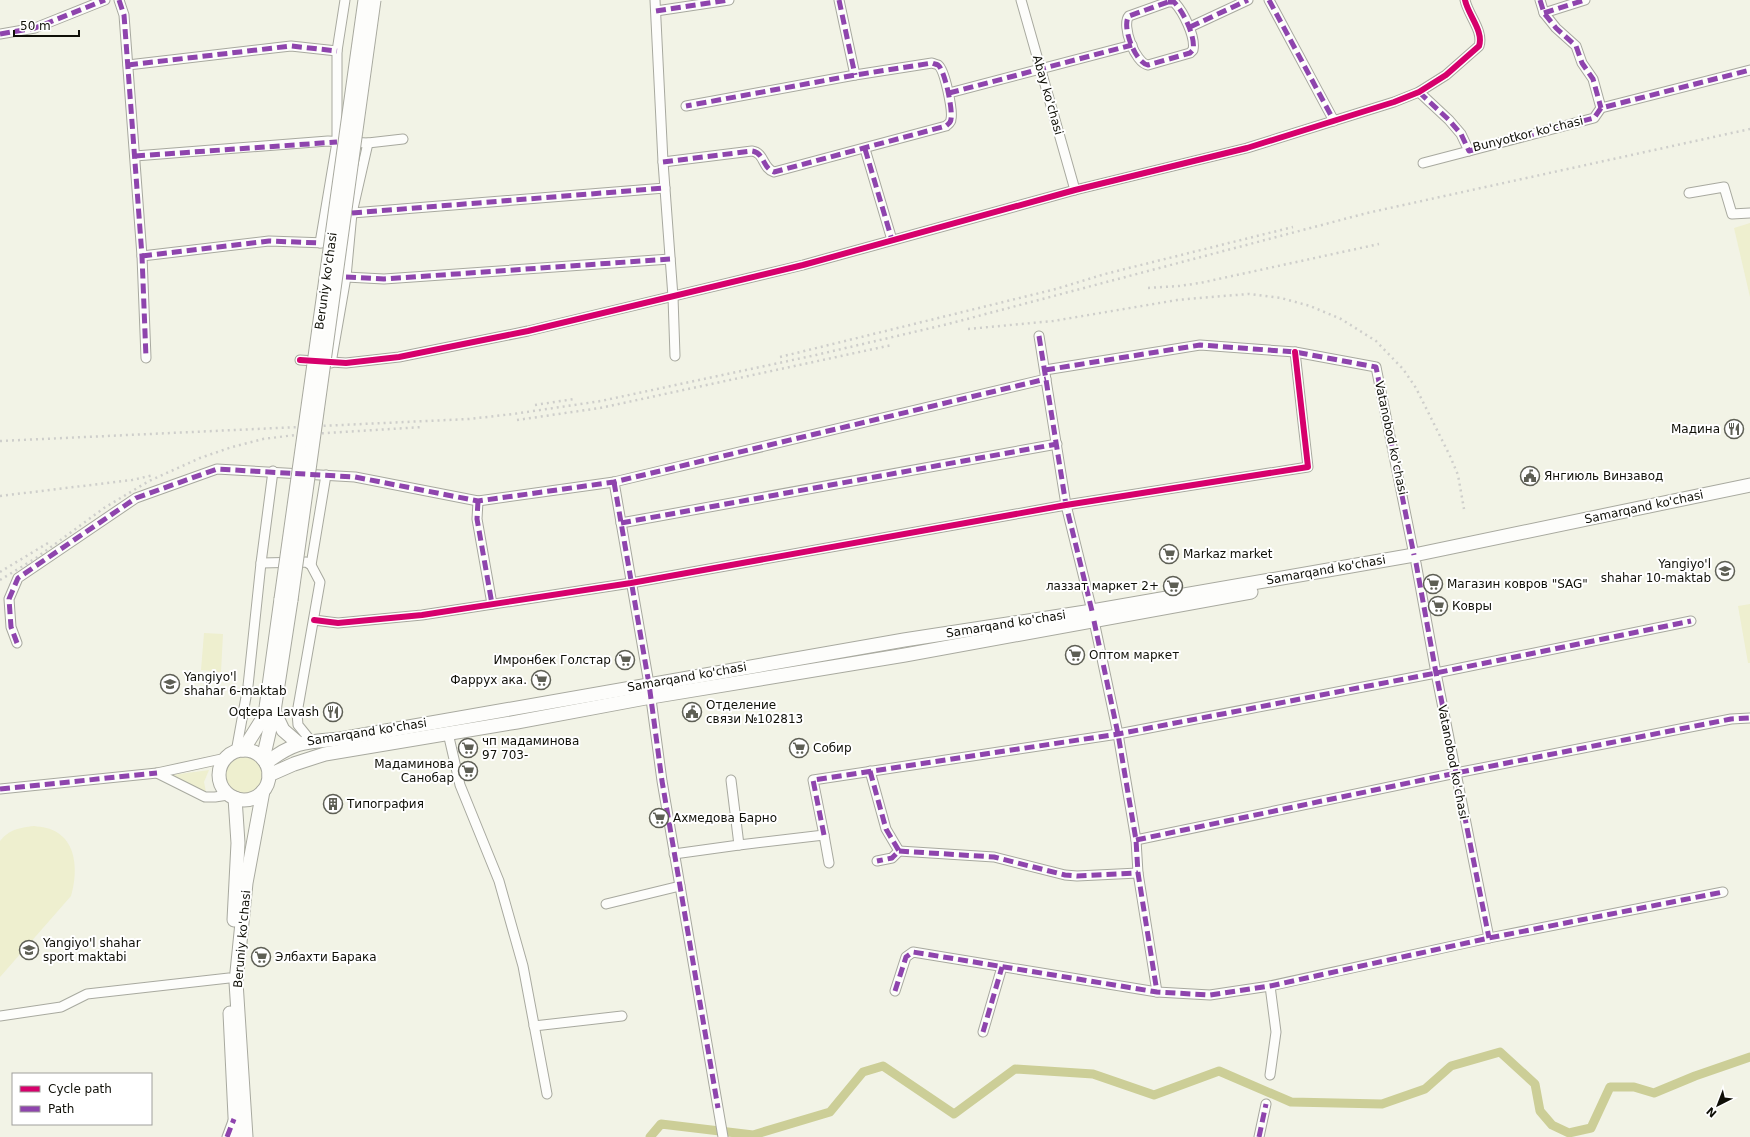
<svg xmlns="http://www.w3.org/2000/svg" width="1750" height="1137" font-family="'DejaVu Sans',sans-serif">
	<style>
		.green { fill: #eeefcf }
		.lines { fill: none; stroke-linecap: round; stroke-linejoin: round }
		.canal { stroke: #ccce97; stroke-width: 9 }
		.street-casing { stroke: #a8a99f; stroke-width: 11 }
		.secondary-casing { stroke: #a8a99f; stroke-width: 15 }
		.street { stroke: #fdfdfb; stroke-width: 9 }
		.secondary { stroke: #fdfdfb; stroke-width: 13 }
		.rail { stroke: #cececb; stroke-width: 2.5; stroke-dasharray: 2 4; stroke-linecap: butt }
		.secondary-bridge-casing { stroke: #a8a99f; stroke-width: 15; stroke-linecap: butt }
		.secondary-bridge { stroke: #fdfdfb; stroke-width: 13 }
		.quiet { stroke: #8e44ad; stroke-width: 5; stroke-dasharray: 10 5; stroke-linecap: butt }
		.cycleway-casing { stroke: #fff; stroke-width: 8 }
		.cycleway { stroke: #d6006c; stroke-width: 6 }
		.labels { text-anchor: middle; dominant-baseline: central; stroke-width: 4; stroke-linejoin: round; paint-order: stroke }
		.street-label { font-size: 12px; fill: #0f0f07; stroke: #fff }
		.poi-label { font-size: 12px; fill: #0f0f07; stroke: #fff; text-anchor: start }
	</style>
	<rect width="100%" height="100%" fill="#f2f3e6"/>
	<g class="green">
		<polygon points="1750,223 1750,297 1734,228"/>
		<polygon points="1750,604 1750,663 1748,663 1738,606"/>
		<polygon points="204,633 223,634 221,672 201,670"/>
		<circle cx="244" cy="776" r="19"/>
		<polygon points="209,770 204,782 206,792 172,775"/>
		<path d="M 34,826 C 42,827 51,828 58,833 C 78,846 77,876 71,896 L 0,977 L 0,841 C 10,829 19,828 34,826 Z"/>
	</g>
	<g class="lines">
		<polyline class="canal" points="650,1137 661,1124 753,1135 830,1112 863,1072 883,1066 954,1114 1015,1069 1093,1074 1154,1095 1219,1071 1291,1102 1382,1104 1425,1089 1451,1066 1500,1052 1535,1084 1540,1111 1552,1125 1569,1133 1591,1128 1610,1087 1634,1087 1654,1093 1695,1076 1750,1057"/>
		<g class="street-casing">
			<g id="street">
				<polyline points="119,0 124,15 142,256 146,358"/>
				<polyline points="655,0 663,162 673,297 675,356"/>
				<polyline points="839,0 855,75"/>
				<polyline points="1021,0 1075,190"/>
				<polyline points="1269,0 1334,121"/>
				<polyline points="1540,0 1544,13 1556,28 1576,46 1582,63 1593,79 1601,108"/>
				<path d="M 1168,2 L 1174,2 C 1183,11 1196,37 1193,50 L 1190,53 L 1148,65 C 1135,63 1121,25 1129,16 Z"/>
				<polyline points="656,11 729,0"/>
				<polyline points="1544,13 1585,0"/>
				<polyline points="1190,27 1248,0"/>
				<polyline points="0,34 35,28 105,0"/>
				<polyline points="128,65 291,46 337,51"/>
				<polyline points="1419,92 1449,120 1461,134 1469,151 1594,118 1601,108 1750,70"/>
				<polyline points="949,93 1132,45"/>
				<polyline points="865,149 892,240"/>
				<polyline points="135,156 328,141 368,143 403,139"/>
				<path d="M 663,162 L 752,151 C 765,153 762,168 774,172 L 946,126 C 948,124 951,123 951,119 C 953,111 945,70 938,65 C 936,64 934,64 932,63 L 855,75 L 686,106"/>
				<polyline points="1423,163 1469,151"/>
				<polyline points="1689,193 1724,187 1732,214 1750,213"/>
				<polyline points="352,213 665,188"/>
				<polyline points="320,243 337,142 337,51 345,0"/>
				<polyline points="142,256 269,241 326,243"/>
				<polyline points="346,277 384,279 670,259"/>
				<polyline points="1039,336 1066,505 1092,611"/>
				<path d="M 300,360 L 346,363 L 399,357 L 528,331 L 803,265 L 1075,190 L 1247,148 L 1394,102 L 1419,92 L 1446,75 L 1479,46 C 1484,31 1468,15 1465,0"/>
				<polyline points="331,363 346,277 352,213 368,143"/>
				<polyline points="1045,370 1200,345 1295,352 1376,367 1414,555"/>
				<polyline points="614,482 649,684 662,781 723,1137"/>
				<polyline points="478,501 477,519 492,604"/>
				<polyline points="621,523 1057,444"/>
				<polyline points="261,563 306,562 311,565 320,582 297,713 298,725 311,741"/>
				<polyline points="1416,563 1436,673 1489,938"/>
				<polyline points="311,565 326,475"/>
				<polyline points="314,620 338,623 422,615 631,583 1066,505 1308,467 1295,352"/>
				<polyline points="1094,621 1118,734 1136,840 1138,873 1157,992"/>
				<polyline points="17,643 11,627 9,599 18,578 136,498 217,469 355,477 478,501 614,482 1046,379"/>
				<polyline points="448,733 460,785 499,881 523,966 547,1094"/>
				<polyline points="236,752 248,686 261,563 273,471"/>
				<polyline points="870,771 886,829 899,851 892,858 877,861"/>
				<polyline points="157,773 205,797 215,797 228,795"/>
				<polyline points="0,789 157,773 226,758"/>
				<polyline points="824,835 813,780 1118,734 1436,673 1691,621"/>
				<polyline points="1136,840 1456,773 1731,719 1750,718"/>
				<polyline points="739,845 824,835 829,863"/>
				<polyline points="899,851 994,857 1065,875 1077,876 1138,873"/>
				<polyline points="674,854 739,845 731,780"/>
				<polyline points="606,904 680,886"/>
				<polyline points="1270,986 1276,1032 1270,1075"/>
				<polyline points="895,991 906,957 913,952 1157,992 1210,995 1270,986 1489,938 1723,892"/>
				<polyline points="0,1016 61,1007 87,994 229,978"/>
				<polyline points="534,1026 622,1016"/>
				<polyline points="983,1032 1002,967"/>
				<polyline points="227,1137 233,1121"/>
				<polyline points="1259,1137 1266,1104"/>
			</g>
		</g>
		<g class="secondary-casing">
			<g id="secondary">
				<polyline points="274,711 283,730 298,743"/>
				<polyline points="243,750 265,715 281,599"/>
				<circle cx="244" cy="775" r="25"/>
				<polyline points="263,759 274,711 291,600"/>
				<path d="M 266,763 C 295,741 305,742 340,739 L 904,640 L 1092,611 L 1414,555 L 1750,485"/>
				<polyline points="269,775 294,764 325,754 517,722 651,697 905,655 1251,592"/>
				<polyline points="234,920 238,843 235,798"/>
				<polyline points="230,1013 236,1137"/>
				<polyline points="246,1137 236,982 246,883 263,791"/>
			</g>
		</g>
		<use href="#street" class="street"/>
		<use href="#secondary" class="secondary"/>
		<g class="rail">
			<polyline points="1148,288 1179,286 1200,283 1379,244"/>
			<polyline points="968,329 1053,321 1177,300 1211,297 1249,294 1281,298 1310,306 1341,319 1376,341 1403,369 1416,388 1450,456 1458,475 1464,509"/>
			<polyline points="780,357 1056,289 1105,274 1293,227"/>
			<polyline points="535,405 574,399"/>
			<polyline points="517,420 600,408 892,345"/>
			<polyline points="0,441 469,419 513,414 601,401 816,355 948,324 1367,213 1750,129"/>
			<polyline points="0,496 132,480 154,475"/>
			<polyline points="0,572 48,543"/>
			<polyline points="0,580 36,558 104,508 149,481 200,458 232,447 263,439 295,435 422,427"/>
		</g>
		<g class="secondary-bridge-casing">
			<g id="secondary-bridge">
				<polyline points="281,599 365,0"/>
				<polyline points="291,600 374,0"/>
			</g>
		</g>
		<use href="#secondary-bridge" class="secondary-bridge"/>
		<g class="quiet">
			<polyline points="119,0 124,15 142,256 146,358"/>
			<polyline points="839,0 855,75"/>
			<polyline points="1269,0 1334,121"/>
			<polyline points="1540,0 1544,13 1556,28 1576,46 1582,63 1593,79 1601,108"/>
			<path d="M 1168,2 L 1174,2 C 1183,11 1196,37 1193,50 L 1190,53 L 1148,65 C 1135,63 1121,25 1129,16 Z"/>
			<polyline points="656,11 729,0"/>
			<polyline points="1544,13 1585,0"/>
			<polyline points="1190,27 1248,0"/>
			<polyline points="0,34 35,28 105,0"/>
			<polyline points="128,65 291,46 337,51"/>
			<polyline points="1419,92 1449,120 1461,134 1469,151 1594,118 1601,108 1750,70"/>
			<polyline points="949,93 1132,45"/>
			<polyline points="865,149 892,240"/>
			<polyline points="135,156 337,142"/>
			<path d="M 663,162 L 752,151 C 765,153 762,168 774,172 L 946,126 C 948,124 951,123 951,119 C 953,111 945,70 938,65 C 936,64 934,64 932,63 L 855,75 L 686,106"/>
			<polyline points="352,213 665,188"/>
			<polyline points="142,256 269,241 320,243"/>
			<polyline points="346,277 384,279 670,259"/>
			<polyline points="1039,336 1066,505 1092,611"/>
			<polyline points="1045,370 1200,345 1295,352 1376,367 1414,555"/>
			<polyline points="614,482 649,684 662,781 718,1108"/>
			<polyline points="478,501 477,519 492,604"/>
			<polyline points="621,523 1057,444"/>
			<polyline points="1416,563 1436,673 1489,938"/>
			<polyline points="1094,621 1118,734 1136,840 1138,873 1157,992"/>
			<polyline points="17,643 11,627 9,599 18,578 136,498 217,469 355,477 478,501 614,482 1046,379"/>
			<polyline points="870,771 886,829 899,851 892,858 877,861"/>
			<polyline points="0,789 157,773"/>
			<polyline points="824,835 813,780 1118,734 1436,673 1691,621"/>
			<polyline points="1136,840 1456,773 1731,719 1750,718"/>
			<polyline points="899,851 994,857 1065,875 1077,876 1138,873"/>
			<polyline points="895,991 906,957 913,952 1157,992 1210,995 1270,986 1489,938 1723,892"/>
			<polyline points="983,1032 1002,967"/>
			<polyline points="227,1137 234,1119"/>
			<polyline points="1259,1137 1266,1104"/>
		</g>
		<g class="cycleway-casing">
			<g id="cycleway">
				<path d="M 300,360 L 346,363 L 399,357 L 528,331 L 803,265 L 1075,190 L 1247,148 L 1394,102 L 1419,92 L 1446,75 L 1479,46 C 1484,31 1468,15 1465,0"/>
				<polyline points="314,620 338,623 422,615 631,583 1066,505 1308,467 1295,352"/>
			</g>
		</g>
		<use href="#cycleway" class="cycleway"/>
	</g>
	<defs>
		<g id="restaurant-ring" transform="scale(1)"><circle r="9.5" fill="#fff" stroke="#5e5f55" stroke-width="1.5"/><path d="M-5-6h1v4h1v-4h1v4h1v-4h1v5L-1.5 .5V6h-2V.5L-5-1ZM5-6V6H3V1.5H1.5Q1.5-4 5-6Z" fill="#5e5f55"/></g>
		<g id="civic-ring" transform="scale(1)"><circle r="9.5" fill="#fff" stroke="#5e5f55" stroke-width="1.5"/><path d="M-.6-6.5H3V-4.5H.6V-3L4-1V1h2V6H-6V1h2V-1L-.6-3ZM-1.2 2.5V6h2.4V2.5Z" fill="#5e5f55"/></g>
		<g id="supermarket-ring" transform="scale(1)"><circle r="9.5" fill="#fff" stroke="#5e5f55" stroke-width="1.5"/><path d="M-6-5.5h2.5l.6 2H6L4.5 2H-2.5L-4.4-4H-6ZM-1.5 3.2a1.3 1.3 0 1 0 .1 0ZM3 3.2a1.3 1.3 0 1 0 .1 0Z" fill="#5e5f55"/></g>
		<g id="school-ring" transform="scale(1)"><circle r="9.5" fill="#fff" stroke="#5e5f55" stroke-width="1.5"/><path d="M0-5L7-2L0 1L-7-2ZM-4 1L0 2.5L4 1V4Q0 6-4 4Z" fill="#5e5f55"/></g>
		<g id="building-ring" transform="scale(1)"><circle r="9.5" fill="#fff" stroke="#5e5f55" stroke-width="1.5"/><path d="M-4-6H4V6H1V3H-1V6H-4ZM-2.5-4.3h1.7v1.8h-1.7ZM.8-4.3h1.7v1.8H.8ZM-2.5-1h1.7V.8h-1.7ZM.8-1h1.7V.8H.8Z" fill="#5e5f55"/></g>
	</defs>
	<g fill-rule="evenodd">
		<use href="#restaurant-ring" x="1734" y="429"/>
		<use href="#civic-ring" x="1530" y="476"/>
		<use href="#supermarket-ring" x="1169" y="554"/>
		<use href="#school-ring" x="1725" y="571"/>
		<use href="#supermarket-ring" x="1433" y="584"/>
		<use href="#supermarket-ring" x="1173" y="586"/>
		<use href="#supermarket-ring" x="1438" y="606"/>
		<use href="#supermarket-ring" x="1075" y="655"/>
		<use href="#supermarket-ring" x="625" y="660"/>
		<use href="#supermarket-ring" x="541" y="680"/>
		<use href="#school-ring" x="170" y="684"/>
		<use href="#restaurant-ring" x="333" y="712"/>
		<use href="#civic-ring" x="692" y="712"/>
		<use href="#supermarket-ring" x="468" y="748"/>
		<use href="#supermarket-ring" x="799" y="748"/>
		<use href="#supermarket-ring" x="468" y="771"/>
		<use href="#building-ring" x="333" y="804"/>
		<use href="#supermarket-ring" x="659" y="818"/>
		<use href="#school-ring" x="29" y="950"/>
		<use href="#supermarket-ring" x="261" y="957"/>
	</g>
	<g class="labels">
		<g class="street-label">
			<text transform="translate(1048 95) rotate(74)">Abay ko'chasi</text>
			<text transform="translate(1528 134) rotate(-14)">Bunyotkor ko'chasi</text>
			<text transform="translate(326 281) rotate(-82)">Beruniy ko'chasi</text>
			<text transform="translate(1391 438) rotate(78)">Vatanobod ko'chasi</text>
			<text transform="translate(1644 507) rotate(-12)">Samarqand ko'chasi</text>
			<text transform="translate(1326 570) rotate(-10)">Samarqand ko'chasi</text>
			<text transform="translate(1006 624) rotate(-9)">Samarqand ko'chasi</text>
			<text transform="translate(687 677) rotate(-10)">Samarqand ko'chasi</text>
			<text transform="translate(367 732) rotate(-9)">Samarqand ko'chasi</text>
			<text transform="translate(1453 762) rotate(79)">Vatanobod ko'chasi</text>
			<text transform="translate(242 939) rotate(-85)">Beruniy ko'chasi</text>
		</g>
		<g class="poi-label">
			<text x="1720" y="429" text-anchor="end">Мадина</text>
			<text x="1544" y="476">Янгиюль Винзавод</text>
			<text x="1183" y="554">Markaz market</text>
			<text x="1711" y="564" text-anchor="end">Yangiyo'l<tspan x="1711" dy="14">shahar 10-maktab</tspan></text>
			<text x="1447" y="584">Магазин ковров "SAG"</text>
			<text x="1159" y="586" text-anchor="end">лаззат маркет 2+</text>
			<text x="1452" y="606">Ковры</text>
			<text x="1089" y="655">Оптом маркет</text>
			<text x="611" y="660" text-anchor="end">Имронбек Голстар</text>
			<text x="184" y="677">Yangiyo'l<tspan x="184" dy="14">shahar 6-maktab</tspan></text>
			<text x="527" y="680" text-anchor="end">Фаррух ака.</text>
			<text x="706" y="705">Отделение<tspan x="706" dy="14">связи №102813</tspan></text>
			<text x="319" y="712" text-anchor="end">Oqtepa Lavash</text>
			<text x="482" y="741">чп мадаминова<tspan x="482" dy="14">97 703-</tspan></text>
			<text x="813" y="748">Собир</text>
			<text x="454" y="764" text-anchor="end">Мадаминова<tspan x="454" dy="14">Санобар</tspan></text>
			<text x="347" y="804">Типография</text>
			<text x="673" y="818">Ахмедова Барно</text>
			<text x="43" y="943">Yangiyo'l shahar<tspan x="43" dy="14">sport maktabi</tspan></text>
			<text x="275" y="957">Элбахти Барака</text>
		</g>
	</g>
	<rect x="12" y="1073" width="140" height="52" fill="#ffffff" stroke="#9f9f9c"/>
	<rect x="20" y="1086" width="20" height="6" fill="#d6006c" stroke="#9f9f9c"/>
	<text x="48" y="1093" font-size="12" fill="#0f0f07">Cycle path</text>
	<rect x="20" y="1106" width="20" height="6" fill="#8e44ad" stroke="#9f9f9c"/>
	<text x="48" y="1113" font-size="12" fill="#0f0f07">Path</text>
	<g transform="translate(1718 1105) rotate(222)" stroke="#ffffff" stroke-width="3" paint-order="stroke">
	<path d="M0-3L7 15L0 10L-7 15Z" fill="#0f0f07"/>
	<text y="-6" font-size="11" font-weight="bold" text-anchor="middle" fill="#0f0f07">N</text>
	</g>
	<path d="M14 30v6h65v-6" fill="none" stroke="#0f0f07" stroke-width="2"/>
	<text x="20" y="30" font-size="12" fill="#0f0f07" stroke="#ffffff" stroke-width="3" paint-order="stroke">50 m</text>
</svg>
